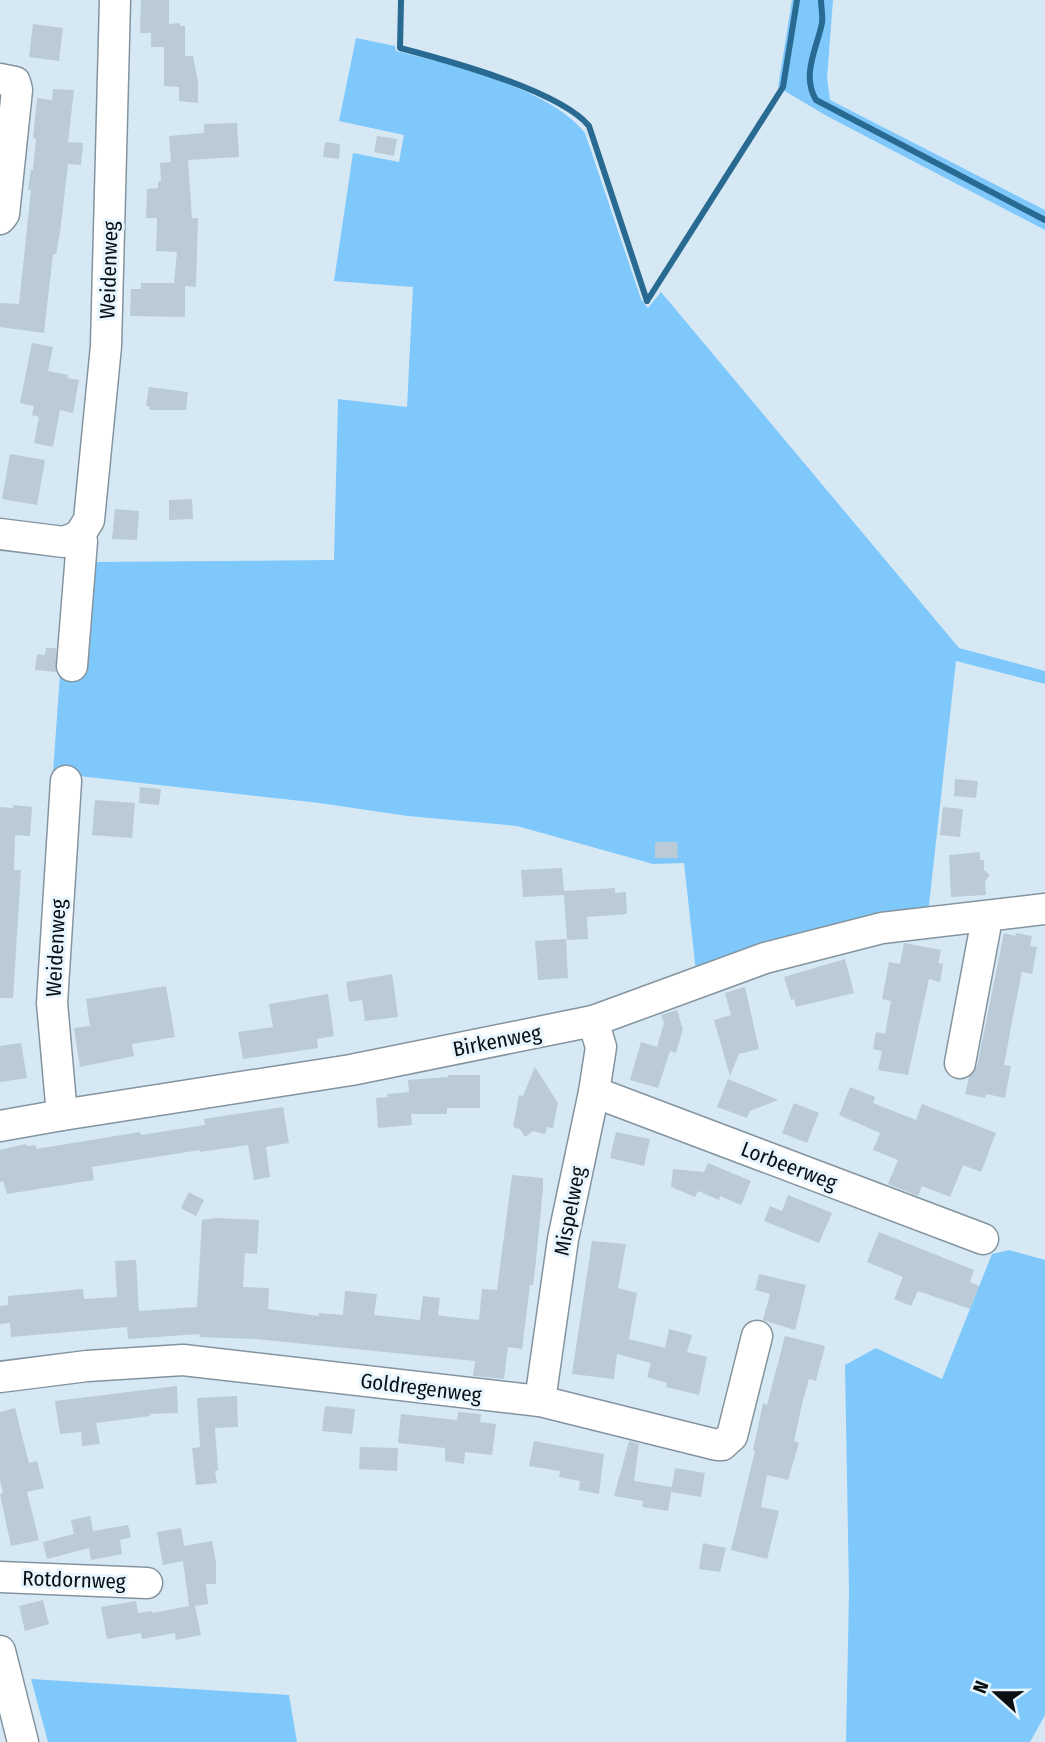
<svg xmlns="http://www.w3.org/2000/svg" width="1045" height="1742" font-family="'Fira Sans Condensed',sans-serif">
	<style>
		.green { fill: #7fc8fb }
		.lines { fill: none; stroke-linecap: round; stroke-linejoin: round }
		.stream { stroke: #286a92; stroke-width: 6 }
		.building { fill: #bacad7 }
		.minor-casing { stroke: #84949f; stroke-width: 33 }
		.minor { stroke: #fff; stroke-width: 30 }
		.labels { text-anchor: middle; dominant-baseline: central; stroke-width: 6; stroke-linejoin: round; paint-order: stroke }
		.street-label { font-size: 21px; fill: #090f13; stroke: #e7f5ff }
	</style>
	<rect width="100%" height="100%" fill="#d7e8f5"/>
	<g class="green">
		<polygon points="792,0 833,0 827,78 830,100 1045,210 1045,230 825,115 778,87"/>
		<path d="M 356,38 L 395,46 L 396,51 C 450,64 550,88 585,133 L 641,299 L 648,308 L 661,292 L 959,648 L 1045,671 L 1045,684 L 956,661 L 928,914 L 696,972 L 684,863 L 653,864 L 517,826 L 408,816 L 319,803 L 53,773 L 60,674 L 90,562 L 334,560 L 338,399 L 407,407 L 413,287 L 334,281 L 353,153 L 399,162 L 404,135 L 339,121 Z"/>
		<polygon points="1009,1250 1045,1260 1045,1715 1030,1742 846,1742 849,1592 845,1365 876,1348 942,1379 992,1254"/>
		<polygon points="31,1679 289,1695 297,1742 48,1742"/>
	</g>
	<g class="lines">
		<g class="stream">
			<path d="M 401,0 L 400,48 C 446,60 559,90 589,126 L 647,301"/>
			<path d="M 821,0 C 821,7 823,15 822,23 C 817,48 801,75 816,100 L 1045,220"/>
			<polyline points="647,301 783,87 797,0"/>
		</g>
	</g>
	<g class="building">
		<polygon points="141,0 169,0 169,24 180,23 180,26 185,26 185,56 193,56 198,81 198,103 179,101 179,87 164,86 164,47 151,47 151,33 140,33"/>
		<polygon points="33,24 63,28 59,61 29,57"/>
		<polygon points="53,89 74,90 68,142 83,143 81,165 68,164 60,233 56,254 53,254 44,333 0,327 0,303 19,304 31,190 28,190 31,169 33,170 36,139 33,138 37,98 52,100"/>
		<polygon points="237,123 239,157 188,160 192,218 198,218 196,287 185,286 185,317 130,316 131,289 141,289 141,283 174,283 177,252 156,251 157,218 146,218 147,189 158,188 158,182 161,181 160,163 171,162 169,136 204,133 204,124"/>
		<polygon points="377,136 397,139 394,156 374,152"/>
		<polygon points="325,142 340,144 339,159 323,157"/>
		<polygon points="32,343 53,347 48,371 68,375 67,378 79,380 73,413 60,410 53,447 34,443 39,417 32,415 34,406 20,403"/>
		<polygon points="149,387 188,392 186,410 149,410 150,407 146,406"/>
		<polygon points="10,454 45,460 37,505 2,499"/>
		<polygon points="192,499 193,519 169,520 169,500"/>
		<polygon points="115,509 139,511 137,540 112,539"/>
		<polygon points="46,648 56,648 56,672 35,670 37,654 45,655"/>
		<polygon points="955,779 978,781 976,798 954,796"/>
		<polygon points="140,787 161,789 159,805 139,803"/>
		<polygon points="95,800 135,803 132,838 92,835"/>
		<polygon points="13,805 32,807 30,836 15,835 14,870 21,870 13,998 0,998 0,807 13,808"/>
		<polygon points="943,807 963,809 960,837 940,835"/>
		<polygon points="655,842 677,842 678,858 655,858"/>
		<polygon points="980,852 980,860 984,860 984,870 990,875 985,881 986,895 951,897 949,855"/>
		<polygon points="562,868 564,891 615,888 615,893 626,892 627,914 587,917 588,939 567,940 564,895 523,897 521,870"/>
		<polygon points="1004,933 1015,936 1016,933 1032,936 1030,946 1037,947 1032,974 1022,972 1015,1006 1004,1065 1011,1066 1005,1098 986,1094 985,1098 965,1094 969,1077 977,1066"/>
		<polygon points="566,939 568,978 538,980 535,941"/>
		<polygon points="904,943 941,950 938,963 943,964 940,982 929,979 908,1075 878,1070 882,1051 873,1049 876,1032 885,1034 891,1001 882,999 889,962 900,964"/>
		<polygon points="845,959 854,993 796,1007 794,999 791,1000 784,977"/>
		<polygon points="392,974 398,1017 365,1021 362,1000 349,1002 346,982"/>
		<polygon points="166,986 175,1037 132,1044 134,1056 80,1067 74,1028 90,1026 86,999"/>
		<polygon points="745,987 759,1049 739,1054 730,1076 714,1020 731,1015 725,993"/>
		<polygon points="328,994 334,1036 317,1039 318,1048 243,1059 238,1032 273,1027 269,1004"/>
		<polygon points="677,1010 683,1029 676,1053 670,1051 658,1088 630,1080 641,1042 657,1047 664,1023 661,1015"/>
		<polygon points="21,1043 27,1078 0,1082 0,1046"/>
		<polygon points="535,1067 558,1103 553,1128 547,1127 545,1134 533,1131 525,1137 520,1129 513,1127 519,1095 523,1096"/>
		<polygon points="448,1075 480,1075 480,1108 447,1108 447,1114 411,1114 412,1125 378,1128 376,1098 388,1097 387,1094 409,1092 408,1080 448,1077"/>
		<polygon points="728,1079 750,1088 778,1100 750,1111 747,1118 717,1107"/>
		<polygon points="850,1087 875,1097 873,1103 916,1120 922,1104 996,1133 981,1172 963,1165 950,1197 922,1186 918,1196 888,1184 898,1160 873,1150 880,1133 839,1115"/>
		<polygon points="794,1103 819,1113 807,1143 782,1133"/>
		<polygon points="283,1107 289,1143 266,1147 270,1177 254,1180 248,1145 200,1152 200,1150 92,1167 94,1180 7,1194 3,1181 0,1182 0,1150 26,1144 27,1146 36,1145 36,1149 140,1132 141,1135 205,1125 204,1119"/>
		<polygon points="616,1132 650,1139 644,1166 610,1158"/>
		<polygon points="708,1163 751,1181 741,1205 720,1196 719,1200 698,1191 695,1197 671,1187 673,1169 704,1172"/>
		<polygon points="512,1175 543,1178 543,1189 535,1270 533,1285 530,1285 522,1349 508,1347 504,1379 473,1376 475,1361 255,1339 199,1337 200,1334 128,1339 127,1327 11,1337 10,1323 0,1324 0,1306 8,1305 8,1296 83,1289 84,1299 117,1297 115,1261 136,1260 139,1311 197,1307 202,1220 217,1218 259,1220 257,1254 245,1253 243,1287 269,1288 268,1309 319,1316 319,1313 343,1315 345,1291 377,1294 374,1315 420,1320 423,1296 440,1298 438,1315 442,1316 479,1320 482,1289 497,1290"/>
		<polygon points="189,1192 204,1200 196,1216 181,1208"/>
		<polygon points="788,1195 832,1213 819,1243 764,1221 770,1206 782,1211"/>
		<polygon points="879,1232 974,1270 970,1282 979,1286 970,1309 918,1291 911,1306 894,1299 903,1277 867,1262"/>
		<polygon points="592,1241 626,1244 618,1288 637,1293 629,1339 665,1348 669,1329 692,1335 687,1352 707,1357 699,1395 666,1387 667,1383 647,1377 651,1363 617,1354 614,1379 572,1374"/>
		<polygon points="759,1274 806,1285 795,1330 763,1320 770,1294 755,1290"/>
		<polygon points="785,1336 825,1346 816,1381 809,1379 802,1404 794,1441 799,1443 788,1480 767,1475 761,1507 779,1511 767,1559 731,1550 755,1451 753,1450 763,1403 767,1405"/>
		<polygon points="177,1386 178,1413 150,1414 150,1416 96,1423 100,1444 82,1446 81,1432 60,1434 55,1401"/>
		<polygon points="237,1396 238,1427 215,1428 218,1470 215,1471 217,1483 196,1485 192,1448 200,1447 197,1398"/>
		<polygon points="325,1406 355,1409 352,1434 322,1431"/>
		<polygon points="15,1408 29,1463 37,1461 44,1488 27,1492 39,1540 11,1546 0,1494 3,1493 0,1480 0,1412"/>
		<polygon points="458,1412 481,1414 480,1422 496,1424 492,1455 465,1452 464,1464 445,1461 445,1448 398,1443 401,1414 457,1420"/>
		<polygon points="534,1441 604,1454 599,1494 579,1490 580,1481 559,1477 560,1471 529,1466"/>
		<polygon points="629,1441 639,1444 634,1481 672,1487 668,1511 642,1507 643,1501 614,1496"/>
		<polygon points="360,1447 398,1448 397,1471 359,1469"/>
		<polygon points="675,1468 705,1473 701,1497 671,1492"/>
		<polygon points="90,1516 93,1531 128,1525 131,1537 120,1540 122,1554 91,1560 89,1548 47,1559 43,1542 74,1534 71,1520"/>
		<polygon points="181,1528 184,1546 212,1541 216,1563 216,1584 206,1584 208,1604 195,1606 201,1635 176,1640 175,1633 142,1639 141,1633 107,1639 101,1607 136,1601 138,1613 152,1611 153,1613 189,1606 183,1561 163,1565 157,1532"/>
		<polygon points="703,1543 726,1548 720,1572 699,1569"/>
		<polygon points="43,1600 49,1624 25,1631 19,1606"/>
	</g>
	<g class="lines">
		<g class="minor-casing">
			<g id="minor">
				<polyline points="0,79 15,82 17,90 4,214 0,219"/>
				<polyline points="0,534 64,542 79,536"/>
				<polyline points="79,536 89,520 106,346 115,0"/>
				<polyline points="72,666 82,541 79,536"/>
				<polyline points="960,1063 985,929 983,917"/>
				<polyline points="594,1092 983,1239"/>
				<polyline points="62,1115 52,1003 66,781"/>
				<polyline points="0,1126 62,1115 351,1070 593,1021 765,958 882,928 1045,909"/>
				<polyline points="0,1377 87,1366 183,1360 540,1401 717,1445 722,1445 732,1436 757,1336"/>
				<polyline points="540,1401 563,1239 594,1092 601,1047 593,1021"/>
				<polyline points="0,1577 147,1583"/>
				<polyline points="0,1651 23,1742"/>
			</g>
		</g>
		<use href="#minor" class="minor"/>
	</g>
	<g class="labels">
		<g class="street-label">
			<text transform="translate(109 270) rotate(-88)">Weidenweg</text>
			<text transform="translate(56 948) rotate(-87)">Weidenweg</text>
			<text transform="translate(497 1041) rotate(-11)">Birkenweg</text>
			<text transform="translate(789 1166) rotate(21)">Lorbeerweg</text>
			<text transform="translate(570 1211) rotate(-79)">Mispelweg</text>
			<text transform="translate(421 1388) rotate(7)">Goldregenweg</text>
			<text transform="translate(74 1580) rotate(2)">Rotdornweg</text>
		</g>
	</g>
	<g transform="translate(996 1693) rotate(291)" stroke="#e7f5ff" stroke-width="5" paint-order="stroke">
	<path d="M0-5L12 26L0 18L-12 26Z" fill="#090f13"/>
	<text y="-10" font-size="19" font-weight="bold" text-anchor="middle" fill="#090f13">N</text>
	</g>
</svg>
